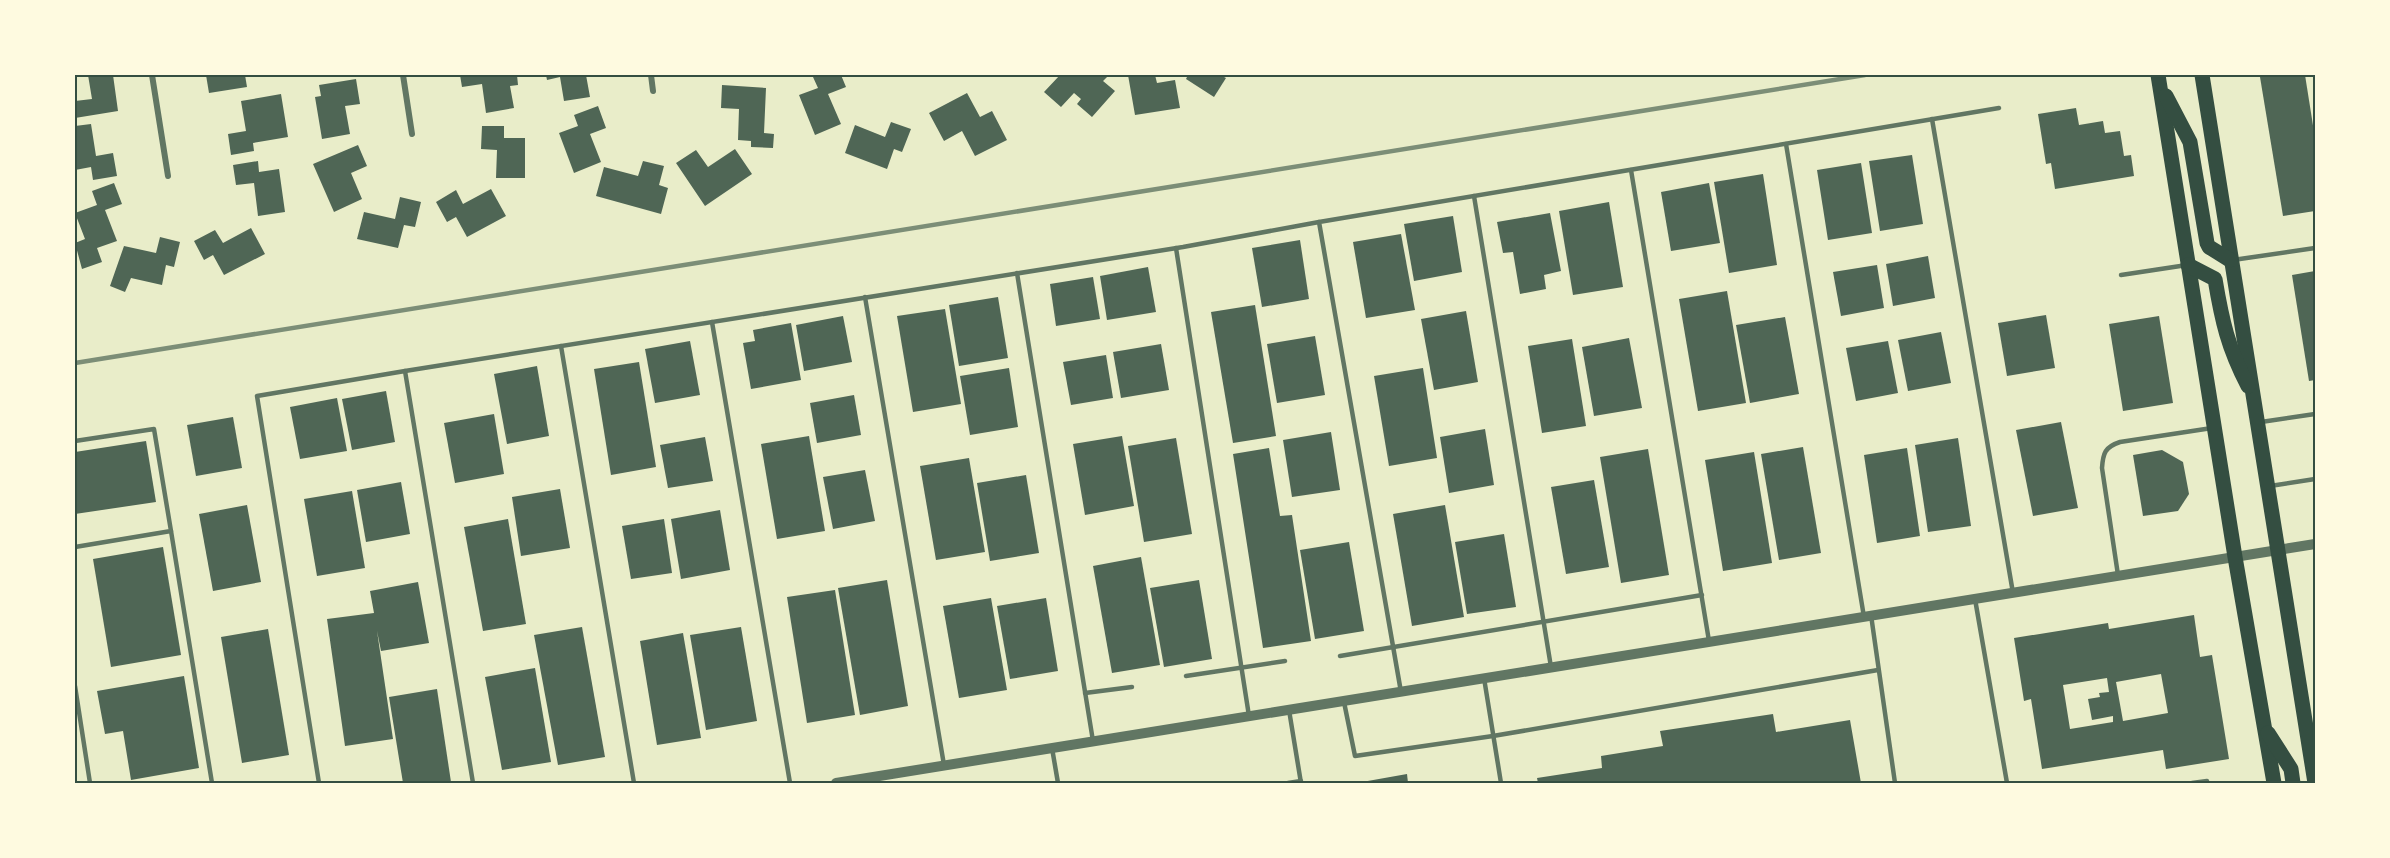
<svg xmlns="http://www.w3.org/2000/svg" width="2390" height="858" font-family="Bitter,serif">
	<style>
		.building { fill: #4f6655; fill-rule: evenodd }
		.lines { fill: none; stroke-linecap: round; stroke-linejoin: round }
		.service { stroke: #617663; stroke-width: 4.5 }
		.minor { stroke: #617663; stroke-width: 6 }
		.tertiary { stroke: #617663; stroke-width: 10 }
		.primary { stroke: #344e41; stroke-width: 15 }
		.rail { stroke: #7c8e77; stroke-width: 4.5 }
		.neatline { fill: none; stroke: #344e41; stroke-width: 2 }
	</style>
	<rect width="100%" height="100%" fill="#e9edc9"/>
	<g class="building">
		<polygon points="88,75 113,75 118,111 75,118 75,101 92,99"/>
		<polygon points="206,75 245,75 247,87 209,93"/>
		<polygon points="460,75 517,75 518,85 510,86 514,108 486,113 482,84 462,87"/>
		<polygon points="546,75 586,75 590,97 564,101 560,77 547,80"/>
		<polygon points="819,75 841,75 846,87 828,94 841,124 815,135 799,95 818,88 813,77"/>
		<polygon points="1060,75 1109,75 1103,81 1115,91 1092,117 1077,104 1081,99 1074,93 1061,107 1044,92"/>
		<polygon points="1128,75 1155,75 1157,83 1175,80 1180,108 1135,115"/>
		<polygon points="1188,75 1220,75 1226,78 1214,97 1186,79"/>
		<polygon points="2272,75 2305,75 2315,138 2315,211 2283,216 2260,77"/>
		<polygon points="356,79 360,104 345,106 350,134 322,139 315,97 321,96 319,85"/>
		<polygon points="722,85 766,88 764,133 774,134 773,148 751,147 751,141 738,140 739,109 721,108"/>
		<polygon points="967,93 980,117 992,111 1007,140 975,156 962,131 944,141 929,113"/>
		<polygon points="281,94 288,137 253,143 254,151 231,155 228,134 246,131 241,101"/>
		<polygon points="598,106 606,128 590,134 601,162 574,173 559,133 578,126 574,115"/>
		<polygon points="2076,108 2079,125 2103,121 2105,133 2120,131 2124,156 2131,155 2134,176 2055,189 2051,163 2046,164 2038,114"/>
		<polygon points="891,122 911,129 902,152 894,149 887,169 845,153 855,125 885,137"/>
		<polygon points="91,124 96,156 113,153 117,176 93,180 91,167 75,170 75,126"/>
		<polygon points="482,126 504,126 504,138 525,138 525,178 496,178 497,150 481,149"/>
		<polygon points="358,145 367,166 351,173 362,199 334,212 313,164"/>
		<polygon points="735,149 752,174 705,206 676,163 696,150 708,167"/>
		<polygon points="1912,155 1923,224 1880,231 1869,161"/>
		<polygon points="258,161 259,172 279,169 285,212 258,216 254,183 236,185 233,165"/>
		<polygon points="643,161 664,166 659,185 668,188 661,214 596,196 604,167 638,176"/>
		<polygon points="1861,163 1872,233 1828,240 1817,170"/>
		<polygon points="1763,174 1777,265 1729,273 1714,182"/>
		<polygon points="114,183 122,204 105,210 117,241 97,248 102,262 82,269 75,243 85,239 75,213 97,205 92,191"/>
		<polygon points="1709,183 1720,243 1671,251 1661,192"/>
		<polygon points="491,189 506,216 467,237 456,217 447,222 436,202 456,190 463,204"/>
		<polygon points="400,197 421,202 415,227 404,225 398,248 357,239 364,212 395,219"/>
		<polygon points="1609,202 1623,287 1573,295 1559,211"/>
		<polygon points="1550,213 1561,271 1544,275 1546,289 1520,294 1513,252 1503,253 1497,222"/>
		<polygon points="1453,216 1462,272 1414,281 1404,224"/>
		<polygon points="251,228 265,254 224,275 213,255 204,260 194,241 215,230 223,243"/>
		<polygon points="1401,234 1415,310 1366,318 1353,242"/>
		<polygon points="160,237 180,242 174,267 166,265 162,285 131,278 125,292 110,286 124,246 156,253"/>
		<polygon points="1300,240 1309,299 1262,307 1252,248"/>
		<polygon points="1928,256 1935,298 1893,306 1886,264"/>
		<polygon points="1877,265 1884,308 1841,316 1833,272"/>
		<polygon points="1148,267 1156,312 1107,320 1100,276"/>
		<polygon points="2315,271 2315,380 2309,381 2292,275"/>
		<polygon points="1093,277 1100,319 1056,326 1050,284"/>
		<polygon points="1727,291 1746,403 1698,411 1679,299"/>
		<polygon points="998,297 1008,358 959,366 949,305"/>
		<polygon points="1255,305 1276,436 1233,443 1211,312"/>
		<polygon points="945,309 961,404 913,412 897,316"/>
		<polygon points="1466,311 1478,382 1434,390 1421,319"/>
		<polygon points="2046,315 2055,368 2007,376 1998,323"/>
		<polygon points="843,316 852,362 804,371 796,325"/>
		<polygon points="2159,316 2173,403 2123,411 2109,324"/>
		<polygon points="1785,317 1799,394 1750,403 1736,325"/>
		<polygon points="791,323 801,380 751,389 743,343 755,341 753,330"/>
		<polygon points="1941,332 1951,383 1908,391 1898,340"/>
		<polygon points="1315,336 1325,395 1277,403 1267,344"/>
		<polygon points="1629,338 1642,408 1594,416 1582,347"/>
		<polygon points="1572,339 1586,426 1542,433 1528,346"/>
		<polygon points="690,341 700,395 655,403 645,349"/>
		<polygon points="1888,341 1898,393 1856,401 1846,348"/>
		<polygon points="1161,344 1169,390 1121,398 1113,352"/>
		<polygon points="1106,355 1113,398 1071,405 1063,362"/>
		<polygon points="639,362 656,467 611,475 594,369"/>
		<polygon points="537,366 549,436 507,444 494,374"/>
		<polygon points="1009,368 1018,427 970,435 960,376"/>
		<polygon points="1423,368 1437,458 1389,466 1374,376"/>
		<polygon points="386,391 395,442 352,450 342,399"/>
		<polygon points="854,395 861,435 817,443 810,403"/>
		<polygon points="337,398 347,451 300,459 290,407"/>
		<polygon points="494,414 504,474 455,483 444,423"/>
		<polygon points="233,417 242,468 196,476 187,425"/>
		<polygon points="2061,422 2078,508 2033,516 2016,430"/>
		<polygon points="1485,429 1494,485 1449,493 1440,437"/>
		<polygon points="1331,432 1340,490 1292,497 1283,440"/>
		<polygon points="809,436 825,531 777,539 761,444"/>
		<polygon points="1122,436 1134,506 1085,515 1073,444"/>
		<polygon points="705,437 713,481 668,488 660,445"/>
		<polygon points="1176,438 1192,534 1144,542 1128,446"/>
		<polygon points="1958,438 1971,526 1928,532 1915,445"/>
		<polygon points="146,441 156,502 75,514 75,452"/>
		<polygon points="1803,447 1821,553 1779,560 1761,454"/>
		<polygon points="1269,448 1280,516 1292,515 1311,641 1263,648 1233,454"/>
		<polygon points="1907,448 1920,536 1877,543 1864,455"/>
		<polygon points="1648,449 1669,575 1621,583 1600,457"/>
		<polygon points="2162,450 2183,462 2189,494 2178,511 2143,516 2133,455"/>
		<polygon points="1754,452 1772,563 1723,571 1705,460"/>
		<polygon points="969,458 985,552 936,560 920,466"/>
		<polygon points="865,470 875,521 833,529 823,477"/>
		<polygon points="1026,475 1039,553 990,561 977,483"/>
		<polygon points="1594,480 1609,567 1566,574 1551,487"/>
		<polygon points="401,482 410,534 366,542 357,490"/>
		<polygon points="560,489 570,548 521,556 512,497"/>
		<polygon points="352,491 365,568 317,576 304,499"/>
		<polygon points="247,505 261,582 213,591 199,514"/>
		<polygon points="1445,505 1464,617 1412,626 1393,514"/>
		<polygon points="720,510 730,570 681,579 671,519"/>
		<polygon points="508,519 526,624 483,631 464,527"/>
		<polygon points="664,519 672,573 631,579 622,526"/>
		<polygon points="1504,534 1516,607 1467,614 1455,542"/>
		<polygon points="1349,542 1364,631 1315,639 1300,550"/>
		<polygon points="163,547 181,655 111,667 93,559"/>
		<polygon points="1141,557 1160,665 1112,673 1093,566"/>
		<polygon points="887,580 908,706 860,715 838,588"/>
		<polygon points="1199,580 1212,659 1164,667 1150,588"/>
		<polygon points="418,582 429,643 381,651 377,631 393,739 345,746 327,619 374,613 370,591"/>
		<polygon points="835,590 855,715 807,723 787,597"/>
		<polygon points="991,598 1007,690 959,698 943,606"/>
		<polygon points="1046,598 1058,671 1010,679 997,606"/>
		<path d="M 2194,615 L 2200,657 L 2212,655 L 2229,759 L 2166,769 L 2163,750 L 2042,769 L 2031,699 L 2024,701 L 2014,638 L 2108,623 L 2109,629 ZM 2161,674 L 2168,713 L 2123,721 L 2116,682 ZM 2107,678 L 2109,692 L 2099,693 L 2100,697 L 2088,699 L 2092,720 L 2113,716 L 2113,722 L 2070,729 L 2063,685 Z"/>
		<polygon points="582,627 605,757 558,765 534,635"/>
		<polygon points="741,627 757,721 706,730 690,635"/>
		<polygon points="268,629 289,755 242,763 221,637"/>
		<polygon points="683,633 701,738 657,745 640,641"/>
		<polygon points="535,668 551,762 502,770 485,677"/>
		<polygon points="184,676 199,768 131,780 123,731 105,734 97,691"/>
		<polygon points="437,689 451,782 403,783 389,697"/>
		<polygon points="1773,714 1776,732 1850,720 1861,783 1538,783 1537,778 1602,768 1601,756 1663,746 1660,731"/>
		<polygon points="1407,774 1408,783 1362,783 1362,782"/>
	</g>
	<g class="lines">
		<g class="service">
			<polyline points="1932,119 2013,593"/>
			<polyline points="1786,144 1864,617"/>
			<polyline points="1631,170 1709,641"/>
			<polyline points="1474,196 1551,667"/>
			<polyline points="1176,248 1249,716"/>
			<polyline points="2233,260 2315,248"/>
			<polyline points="1017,273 1093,741"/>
			<polyline points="2121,275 2187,265"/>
			<polyline points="865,297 944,765"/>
			<polyline points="712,322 790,783"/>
			<polyline points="561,346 634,783"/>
			<polyline points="405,371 1183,247 1319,222"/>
			<polyline points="2261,422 2315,414"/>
			<polyline points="75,441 154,429 171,531 75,547"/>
			<polyline points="2270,486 2315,479"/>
			<polyline points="171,531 212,783"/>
			<path d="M 2118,575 L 2102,468 C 2103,453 2105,447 2120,442 L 2212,428"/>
			<polyline points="1975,599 2007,783"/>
			<polyline points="1871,615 1895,783"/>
			<polyline points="1340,656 1702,595"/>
			<polyline points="1186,676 1285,661"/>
			<polyline points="1484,678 1501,783"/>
			<polyline points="75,686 90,783"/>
			<polyline points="1401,692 1319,222 1999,108"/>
			<polyline points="1085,693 1132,687"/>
			<polyline points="1344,702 1355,756 1493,736 1878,670"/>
			<polyline points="1289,710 1301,783"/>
			<polyline points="1052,748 1058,783"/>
			<polyline points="319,783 257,396 405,371 473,783"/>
			<polyline points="1288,783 1301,781"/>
			<polyline points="2192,783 2207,781 2207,783"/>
		</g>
		<g class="minor">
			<polyline points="152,75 168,176"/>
			<polyline points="403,75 412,134"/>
			<polyline points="651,75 653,91"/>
		</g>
		<polyline class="tertiary" points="836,783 2315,544"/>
		<g class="primary">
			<polyline points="2158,75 2235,557 2274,783"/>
			<polyline points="2202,75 2315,783"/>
			<polyline points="2166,96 2190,142 2207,243 2209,247 2230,260"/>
			<path d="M 2188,265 L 2215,279 C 2222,321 2228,348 2248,386"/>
			<polyline points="2268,733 2291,769 2293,783"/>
		</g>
		<polyline class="rail" points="75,363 1865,75"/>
	</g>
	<rect width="2390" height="858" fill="none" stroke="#fefae0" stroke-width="153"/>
	<rect x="76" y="76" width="2238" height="706" class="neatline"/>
</svg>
